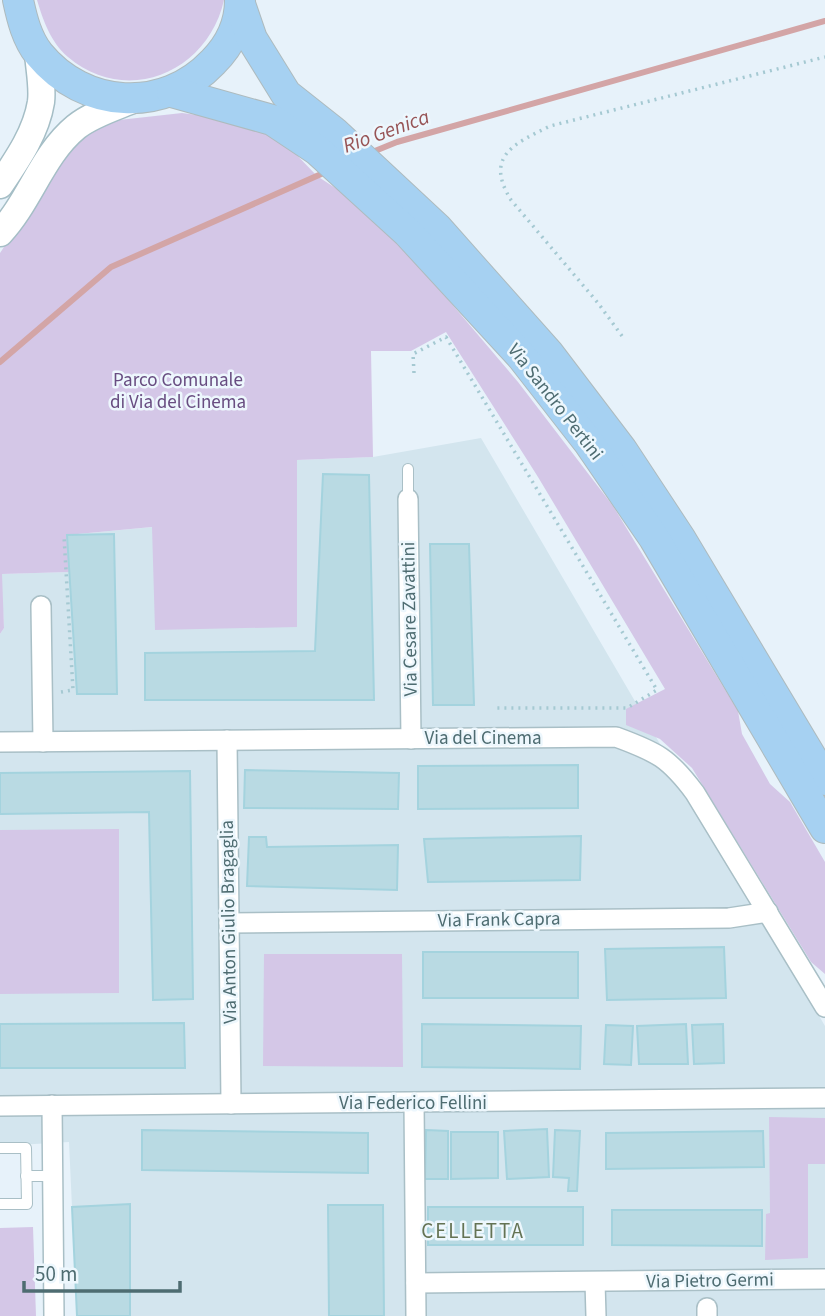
<svg xmlns="http://www.w3.org/2000/svg" width="825" height="1316" font-family="'Source Sans 3',sans-serif">
	<style>
		.residential { fill: #d3e5ee }
		.green { fill: #d4c7e7 }
		.lines { fill: none; stroke-linecap: round; stroke-linejoin: round }
		.stream { stroke: #d3a5a6; stroke-width: 6 }
		.building { fill: #b9dae3; stroke: #a4d3de; stroke-width: 2 }
		.lane-casing { stroke: #a9bfc6; stroke-width: 12 }
		.street-casing { stroke: #a9bfc6; stroke-width: 22 }
		.secondary-casing { stroke: #a5bec6; stroke-width: 29 }
		.primary-casing { stroke: #aebbbe; stroke-width: 32 }
		.path { stroke: #a5c9d2; stroke-width: 3.5; stroke-dasharray: 2 5; stroke-linecap: butt }
		.lane { stroke: #fff; stroke-width: 10 }
		.street { stroke: #fff; stroke-width: 19 }
		.secondary { stroke: #fff; stroke-width: 26 }
		.primary { stroke: #a6d1f2; stroke-width: 30 }
		.labels { text-anchor: middle; dominant-baseline: central; stroke-width: 5; stroke-linejoin: round; paint-order: stroke }
		.park-label { font-size: 19px; fill: #684d81; stroke: #edf7fd }
		.street-label { font-size: 19px; fill: #4e6c71; stroke: #edf7fd }
		.water-label { font-size: 21px; font-style: italic; fill: #975456; stroke: #edf7fd }
		.neighbourhood-label { font-size: 21px; letter-spacing: 2px; fill: #647354; stroke: #edf7fd }
	</style>
	<rect width="100%" height="100%" fill="#e7f2fa"/>
	<polygon class="residential" points="481,438 825,1026 825,1316 77,1316 69,1142 0,1146 0,634 4,628 1,574 69,572 67,535 153,527 297,627 297,460 373,457"/>
	<g class="green">
		<path d="M 37,0 L 224,0 C 208,72 127,107 68,57 C 51,43 43,20 37,0 Z"/>
		<polygon points="182,113 219,118 257,129 290,148 317,176 343,193 411,256 518,382 613,506 738,711 742,734 770,784 790,802 825,862 825,974 811,962 692,768 660,739 626,725 626,709 665,689 538,477 446,332 411,351 371,351 373,457 297,460 297,627 155,630 152,527 67,535 69,572 2,574 4,628 0,634 0,253 58,167 80,140 110,121"/>
		<polygon points="119,829 119,993 0,994 0,830"/>
		<polygon points="264,954 402,954 403,1067 263,1066"/>
		<polygon points="769,1117 825,1118 825,1164 808,1164 808,1258 765,1260 766,1214 770,1213"/>
		<polygon points="33,1227 36,1316 0,1316 0,1228"/>
	</g>
	<g class="lines">
		<g class="stream">
			<polyline points="370,153 397,142 825,21"/>
			<polyline points="0,362 111,267 328,171"/>
		</g>
	</g>
	<g class="building">
		<polygon points="323,474 369,475 374,700 145,700 145,653 315,651"/>
		<polygon points="114,534 117,694 77,694 67,535"/>
		<polygon points="430,544 469,544 474,705 433,705"/>
		<polygon points="578,765 578,808 418,809 418,766"/>
		<polygon points="245,770 399,773 398,809 244,808"/>
		<polygon points="190,771 193,999 153,1000 149,812 0,814 0,773"/>
		<polygon points="581,836 580,880 428,882 424,839"/>
		<polygon points="249,837 266,837 267,847 398,845 397,890 247,886"/>
		<polygon points="724,947 726,998 607,1000 605,949"/>
		<rect x="423" y="952" width="155" height="46"/>
		<polygon points="184,1023 185,1068 0,1068 0,1024"/>
		<polygon points="422,1024 581,1026 580,1069 422,1067"/>
		<polygon points="686,1024 688,1064 639,1064 637,1026"/>
		<polygon points="723,1024 724,1063 694,1064 692,1025"/>
		<polygon points="606,1025 633,1026 631,1065 604,1064"/>
		<polygon points="547,1129 549,1177 507,1179 504,1131"/>
		<polygon points="142,1130 368,1133 368,1173 142,1170"/>
		<polygon points="426,1130 448,1131 448,1179 425,1179"/>
		<polygon points="555,1130 580,1131 577,1191 568,1191 569,1178 553,1177"/>
		<polygon points="763,1131 764,1167 606,1169 606,1133"/>
		<polygon points="451,1132 498,1132 498,1178 451,1179"/>
		<polygon points="130,1204 130,1316 77,1316 72,1207"/>
		<polygon points="328,1205 383,1205 384,1316 329,1316"/>
		<rect x="428" y="1207" width="155" height="38"/>
		<polygon points="612,1210 762,1210 762,1246 612,1245"/>
	</g>
	<g class="lines">
		<g class="lane-casing">
			<g id="lane">
				<polyline points="408,469 408,499"/>
				<polyline points="0,1148 26,1148 27,1204 0,1204"/>
				<polyline points="26,1176 53,1176"/>
			</g>
		</g>
		<g class="street-casing">
			<g id="street">
				<polyline points="408,499 411,739"/>
				<polyline points="41,606 43,742"/>
				<polyline points="227,740 231,1104"/>
				<path d="M 0,742 L 616,737 C 657,752 669,758 695,793 L 825,1007"/>
				<polyline points="229,923 729,918 768,912"/>
				<polyline points="414,1103 416,1316"/>
				<polyline points="52,1105 54,1316"/>
				<polyline points="0,1106 825,1098"/>
				<polyline points="595,1282 596,1316"/>
				<polyline points="416,1283 825,1279"/>
				<polyline points="707,1308 707,1316"/>
			</g>
		</g>
		<g class="secondary-casing">
			<g id="secondary">
				<path d="M 0,185 C 17,160 36,133 41,102 C 43,87 39,68 38,53"/>
				<path d="M 0,233 C 30,201 42,155 76,127 C 92,114 116,107 135,99"/>
			</g>
		</g>
		<g class="primary-casing">
			<g id="primary">
				<path d="M 18,0 C 22,19 27,39 39,54 C 84,109 164,114 213,62 C 230,45 240,24 240,0"/>
				<polyline points="240,4 252,39 286,94 334,132 437,228 549,354 622,450 680,538 825,780"/>
				<polyline points="172,92 272,120 317,150 408,233 522,357 589,443 654,538 825,828"/>
			</g>
		</g>
		<g class="path">
			<path d="M 622,336 L 598,303 L 511,200 C 484,156 514,144 550,126 L 825,57"/>
			<polyline points="414,373 413,354 446,337 657,690 627,708 493,708"/>
			<polyline points="61,692 73,690 64,536"/>
		</g>
		<use href="#lane" class="lane"/>
		<use href="#street" class="street"/>
		<use href="#secondary" class="secondary"/>
		<use href="#primary" class="primary"/>
	</g>
	<g class="labels">
		<g class="park-label">
			<text x="178" y="380">Parco Comunale<tspan x="178" dy="22">di Via del Cinema</tspan></text>
		</g>
		<g class="street-label">
			<text transform="translate(555 402) rotate(52)">Via Sandro Pertini</text>
			<text transform="translate(410 619) rotate(-91)">Via Cesare Zavattini</text>
			<text x="483" y="738">Via del Cinema</text>
			<text transform="translate(499 920) rotate(-1)">Via Frank Capra</text>
			<text transform="translate(229 922) rotate(-91)">Via Anton Giulio Bragaglia</text>
			<text x="413" y="1103">Via Federico Fellini</text>
			<text transform="translate(710 1281) rotate(-1)">Via Pietro Germi</text>
		</g>
		<g class="water-label">
			<text transform="translate(386 131) rotate(-20)">Rio Genica</text>
		</g>
		<g class="neighbourhood-label">
			<text x="473" y="1231">CELLETTA</text>
		</g>
	</g>
	<path d="M24 1281v10h156v-10" fill="none" stroke="#4e6c71" stroke-width="3.5"/>
	<text x="35" y="1281" font-size="21" fill="#4e6c71" stroke="#edf7fd" stroke-width="5" paint-order="stroke">50 m</text>
</svg>
